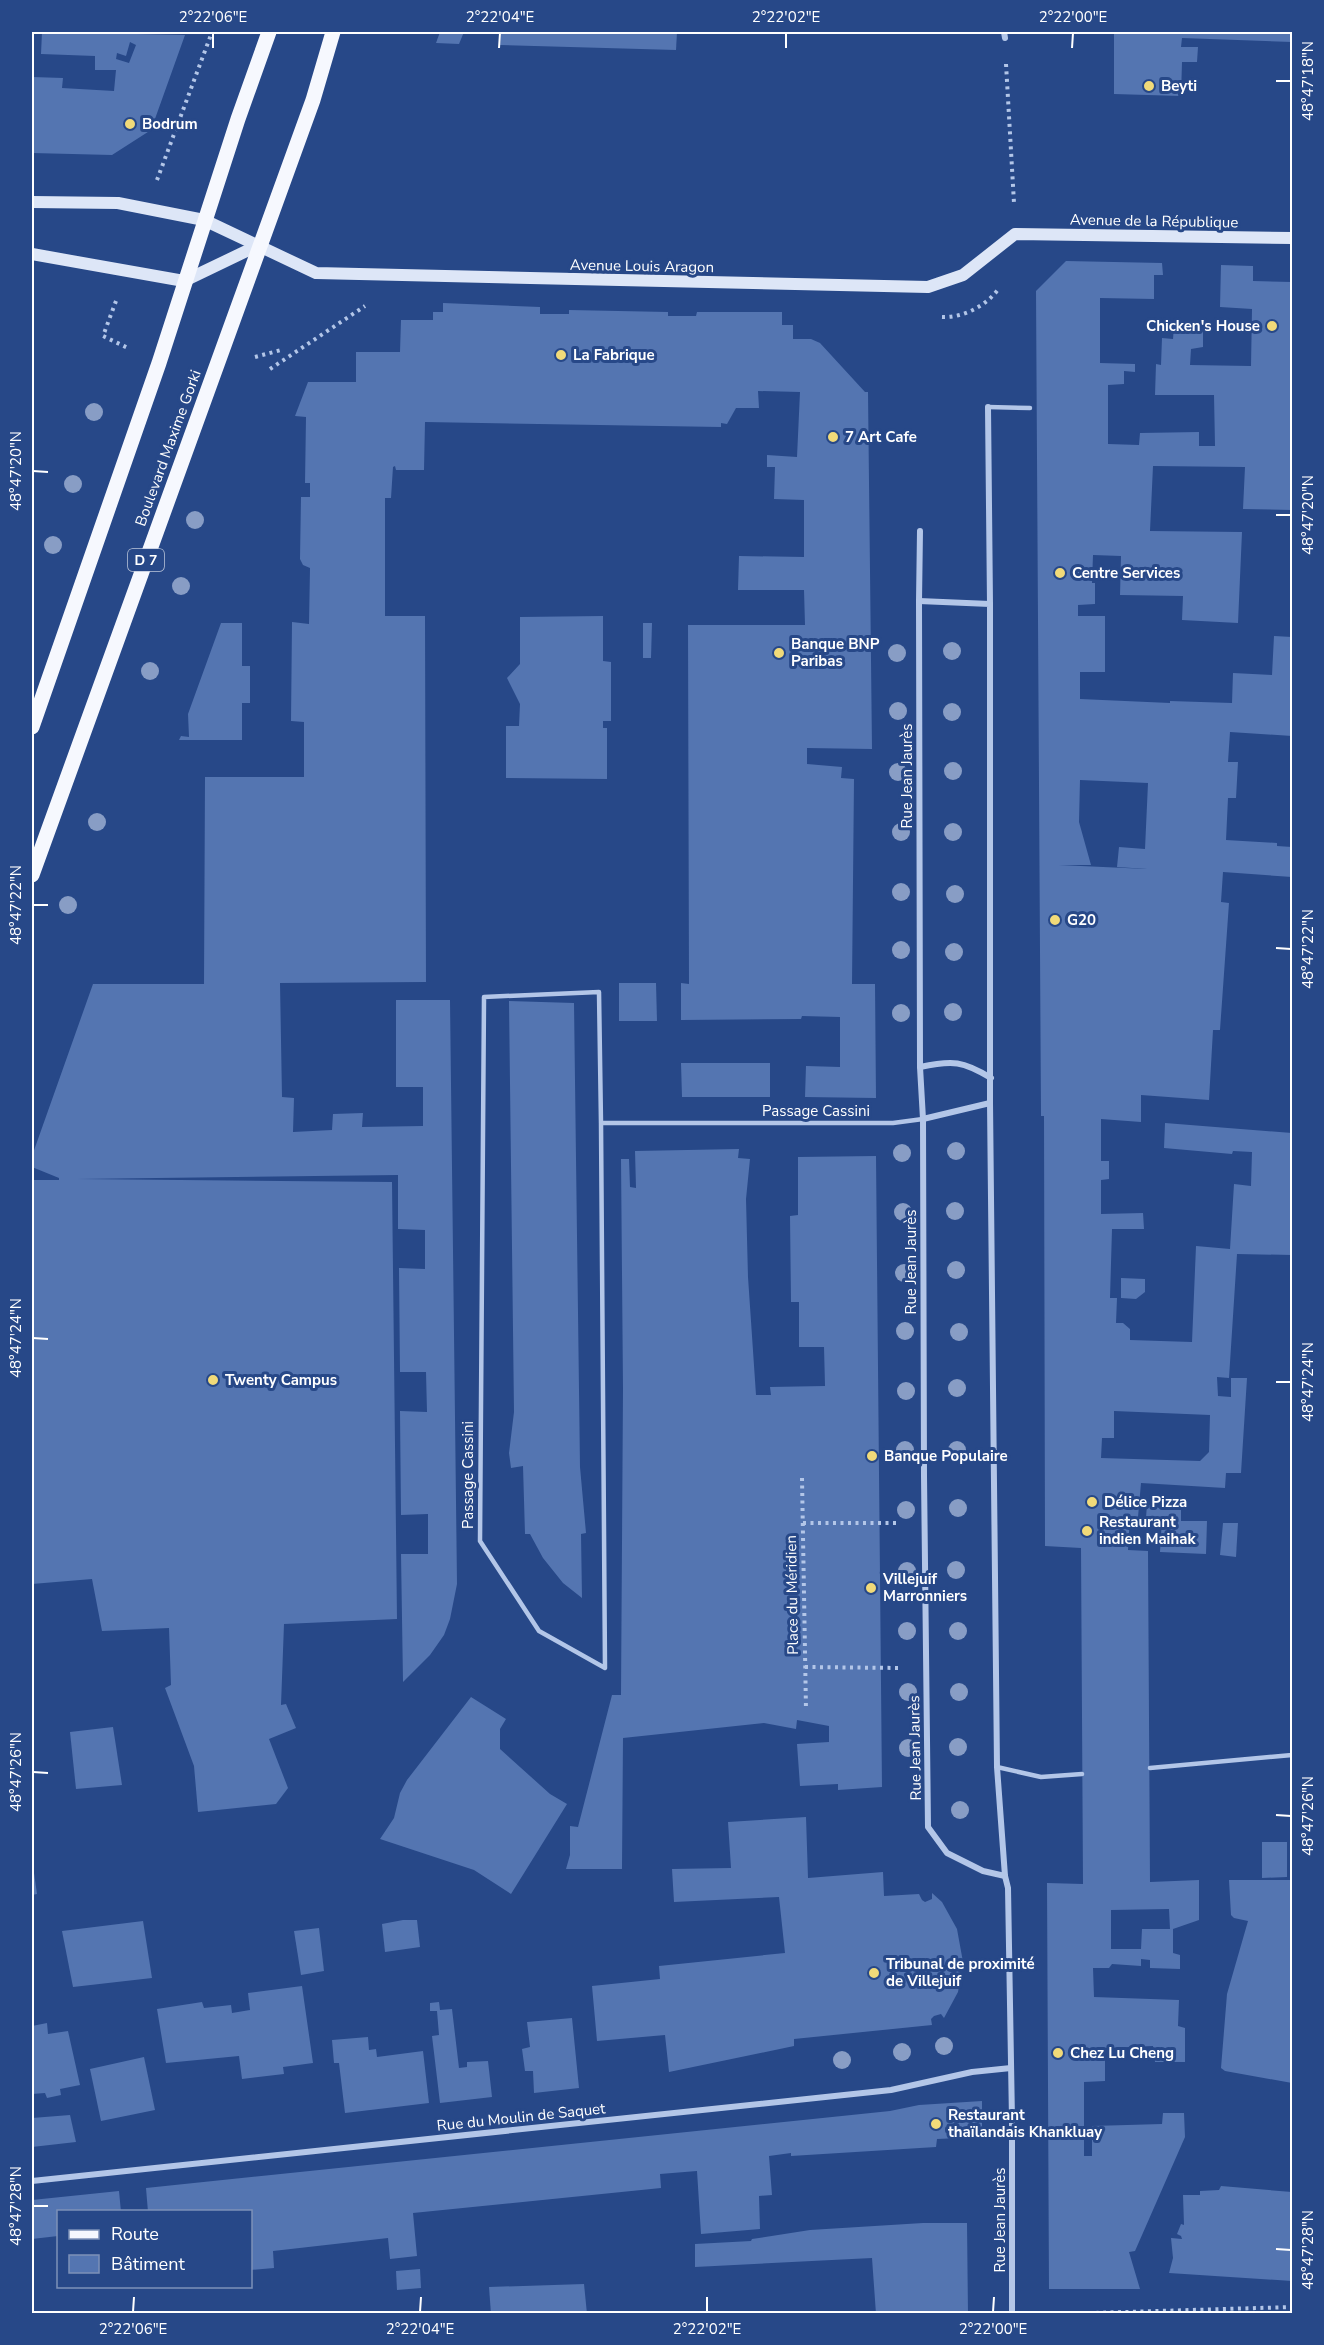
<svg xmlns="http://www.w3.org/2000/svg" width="1324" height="2345" font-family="'Nunito Sans',sans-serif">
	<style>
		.building { fill: #5475b1; fill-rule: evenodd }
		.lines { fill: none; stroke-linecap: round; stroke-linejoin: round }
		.path { stroke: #b3c6e8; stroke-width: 4; stroke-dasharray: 3 4.5; stroke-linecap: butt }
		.service { stroke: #b3c6e8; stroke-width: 4.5 }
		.minor { stroke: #b3c6e8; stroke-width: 6 }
		.secondary { stroke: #dde6f7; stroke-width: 12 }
		.primary { stroke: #f6f8fe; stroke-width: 15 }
		.tree { fill: #889dc5 }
		.ticks { fill: none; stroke: #fff; stroke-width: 2 }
		.poi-dot { fill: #f1da79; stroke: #274888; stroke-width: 2 }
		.labels { text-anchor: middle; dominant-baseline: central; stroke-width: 6; stroke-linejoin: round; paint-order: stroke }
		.shield { fill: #274888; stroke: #bec8db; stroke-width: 1.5 }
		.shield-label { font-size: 14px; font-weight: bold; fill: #fff }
		.poi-label { font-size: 15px; font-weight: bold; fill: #fff; stroke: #274888; text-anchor: start }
		.street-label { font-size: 15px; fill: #fff; stroke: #274888 }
		.neatline { fill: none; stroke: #fff; stroke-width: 2 }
		.ticks-label { font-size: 15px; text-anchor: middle; fill: #fff }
	</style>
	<rect width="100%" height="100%" fill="#274888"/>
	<g class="building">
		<path d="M 42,32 L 185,35 L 151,130 L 112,155 L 32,153 L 32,77 L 63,78 L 62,88 L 114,91 L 116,70 L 95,70 L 95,56 L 41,54 ZM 130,42 L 136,45 L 129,63 L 116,59 L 117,53 L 126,56 Z"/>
		<polygon points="440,32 464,32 459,44 436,43"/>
		<polygon points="501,32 677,32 676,50 500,45"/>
		<polygon points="1114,32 1292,32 1292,42 1182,38 1181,47 1198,47 1197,62 1182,62 1181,96 1114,94"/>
		<path d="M 1066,261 L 1162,263 L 1163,275 L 1154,275 L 1154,299 L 1100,298 L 1100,363 L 1135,364 L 1135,372 L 1124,371 L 1124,384 L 1108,385 L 1108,444 L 1139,445 L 1140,433 L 1199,432 L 1199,446 L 1215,446 L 1214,395 L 1155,395 L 1156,364 L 1161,365 L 1162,338 L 1173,339 L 1174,325 L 1203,326 L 1203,347 L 1191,349 L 1190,365 L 1251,366 L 1252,309 L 1220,307 L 1221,265 L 1253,266 L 1253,281 L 1292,282 L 1292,510 L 1243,509 L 1245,467 L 1153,466 L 1150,531 L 1242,532 L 1238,623 L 1182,620 L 1183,596 L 1120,595 L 1121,556 L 1093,555 L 1092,583 L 1095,583 L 1095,604 L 1078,605 L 1078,616 L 1105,616 L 1105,672 L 1080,672 L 1080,699 L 1170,703 L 1170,701 L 1232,703 L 1233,673 L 1272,675 L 1274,636 L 1292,637 L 1292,736 L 1230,732 L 1228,762 L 1238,762 L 1236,798 L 1228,798 L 1226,840 L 1277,843 L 1277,846 L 1292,847 L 1292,877 L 1223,872 L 1221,902 L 1229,903 L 1220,1030 L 1213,1030 L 1209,1100 L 1141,1095 L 1141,1122 L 1101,1119 L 1101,1161 L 1109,1161 L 1109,1179 L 1101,1180 L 1101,1214 L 1143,1213 L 1144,1229 L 1112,1229 L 1110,1298 L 1117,1298 L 1116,1323 L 1123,1323 L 1130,1329 L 1130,1340 L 1192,1342 L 1196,1246 L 1230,1249 L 1234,1184 L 1251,1186 L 1252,1152 L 1233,1151 L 1232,1154 L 1164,1148 L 1165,1123 L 1292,1133 L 1292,1255 L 1237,1254 L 1229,1378 L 1217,1377 L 1218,1396 L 1231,1397 L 1231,1378 L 1247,1378 L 1241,1473 L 1226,1473 L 1225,1488 L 1141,1483 L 1138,1517 L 1130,1516 L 1128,1550 L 1148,1551 L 1150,1882 L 1199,1880 L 1199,1920 L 1173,1929 L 1173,1953 L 1180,1955 L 1180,1969 L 1150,1968 L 1150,1960 L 1141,1959 L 1141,1966 L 1112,1964 L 1109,1968 L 1093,1968 L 1094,1997 L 1179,2000 L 1178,2026 L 1185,2028 L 1185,2062 L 1155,2062 L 1153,2046 L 1105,2048 L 1105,2081 L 1084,2082 L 1084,2156 L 1092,2156 L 1092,2126 L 1162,2124 L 1163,2113 L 1184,2113 L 1185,2137 L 1135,2251 L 1129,2252 L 1140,2289 L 1049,2289 L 1047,1883 L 1083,1884 L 1081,1548 L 1045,1546 L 1044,1116 L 1041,1116 L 1036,291 ZM 1080,780 L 1148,783 L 1145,849 L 1119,847 L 1117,867 L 1147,869 L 1059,865 L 1091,865 L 1079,822 ZM 1114,1411 L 1210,1415 L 1209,1452 L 1200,1461 L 1101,1458 L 1102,1438 L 1114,1438 ZM 1169,1909 L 1170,1929 L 1142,1929 L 1141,1949 L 1111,1949 L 1111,1910 Z"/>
		<polygon points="443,303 540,307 540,314 569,314 569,310 668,312 668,316 696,316 697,312 782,312 782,325 793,325 793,339 811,339 820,343 865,392 868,392 872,749 807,748 807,764 842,767 841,778 854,779 852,984 875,984 876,1098 805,1097 806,1066 840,1067 840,1017 802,1016 801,1019 681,1020 681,983 689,984 688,625 805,625 804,590 738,590 739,556 804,557 804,500 774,499 775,467 767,467 767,455 797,457 800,392 758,391 759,408 736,408 727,424 721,423 721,427 425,422 424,470 396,470 395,466 393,467 391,498 385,498 385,616 425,616 426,982 280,983 282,1097 294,1098 293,1132 332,1130 333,1114 363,1113 362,1127 423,1126 423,1087 396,1087 396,1000 450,1000 457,1584 450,1619 444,1635 430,1655 403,1682 401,1554 428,1554 428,1514 401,1515 400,1411 427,1412 426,1372 400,1372 399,1268 425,1269 425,1230 398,1229 398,1175 78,1179 392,1182 397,1619 284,1624 281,1705 286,1704 296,1728 269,1739 288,1788 276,1804 198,1812 194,1766 165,1688 171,1685 169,1628 102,1631 92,1579 32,1584 32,1180 59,1180 59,1178 32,1167 32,1156 93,984 204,984 205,777 304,777 304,722 291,721 292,622 309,624 310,568 303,565 300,559 301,497 310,497 310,483 305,483 306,417 295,416 308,382 356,382 356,352 400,352 401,320 433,320 433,312 443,312"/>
		<polygon points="603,616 603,661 611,662 611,721 603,721 603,728 607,728 607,779 506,778 506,726 519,726 520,704 507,678 520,664 520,617"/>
		<polygon points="221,623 242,623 242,666 250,666 250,703 242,703 242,740 179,740 181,736 189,737 188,714"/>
		<polygon points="643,623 652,623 651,658 643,658"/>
		<polygon points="619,983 656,983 657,1021 619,1021"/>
		<polygon points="509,1001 574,1003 580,1467 586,1533 581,1534 582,1598 563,1583 543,1558 530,1534 525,1534 523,1466 511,1468 509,1453 514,1412"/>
		<polygon points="681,1063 770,1063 770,1097 682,1097"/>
		<polygon points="739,1149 738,1158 750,1159 746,1199 748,1277 756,1395 771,1395 770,1387 825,1386 824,1347 799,1347 799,1302 791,1302 790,1216 798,1215 798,1157 876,1156 882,1787 838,1790 838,1784 800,1786 797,1744 829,1742 829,1726 797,1720 796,1729 764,1723 623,1738 622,1869 566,1869 570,1855 570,1826 578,1827 612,1695 621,1695 623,1389 621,1159 629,1159 630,1187 636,1188 635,1151"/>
		<polygon points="1121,1278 1145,1279 1145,1292 1136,1299 1121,1298"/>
		<polygon points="1147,1504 1162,1509 1181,1510 1181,1521 1207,1521 1206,1554 1160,1552 1162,1519 1146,1518"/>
		<polygon points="1223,1523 1238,1523 1236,1557 1220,1555"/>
		<polygon points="471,1697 506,1719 500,1729 500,1749 550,1794 567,1804 511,1894 474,1870 380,1839 394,1818 400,1793 407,1780"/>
		<polygon points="113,1727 122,1785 76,1789 70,1732"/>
		<polygon points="806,1817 808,1878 883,1872 884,1896 919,1894 922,1900 925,1902 932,1899 932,1893 942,1902 957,1929 963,1962 958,1992 944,2018 941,2014 934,2016 931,2019 932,2025 794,2039 794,2046 669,2072 665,2035 597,2041 592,1986 660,1979 659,1966 785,1953 779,1897 674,1902 672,1869 731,1868 728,1822"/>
		<polygon points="1262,1842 1287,1842 1287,1877 1262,1878"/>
		<polygon points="32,1859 37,1894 32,1895"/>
		<polygon points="1229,1880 1292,1880 1292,2083 1225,2071 1221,2068 1227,1994 1248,1921 1234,1918 1231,1915"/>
		<polygon points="403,1920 417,1920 420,1947 385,1952 382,1924"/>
		<polygon points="143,1921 152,1978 73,1987 62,1931"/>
		<polygon points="319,1928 324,1971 301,1975 294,1931"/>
		<polygon points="302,1986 313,2063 283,2067 284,2074 242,2079 239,2056 166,2063 157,2009 202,2002 204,2008 231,2005 232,2013 250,2010 248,1993"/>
		<polygon points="439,2002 440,2010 452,2009 459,2068 467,2067 467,2062 488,2061 492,2097 440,2103 432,2036 439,2035 437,2011 430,2011 430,2003"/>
		<polygon points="572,2018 579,2088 534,2093 533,2071 525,2071 522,2049 530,2047 527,2022"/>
		<polygon points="47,2023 48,2034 68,2031 80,2085 60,2089 61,2095 47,2098 45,2093 32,2094 32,2038 34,2037 32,2026"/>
		<polygon points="368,2037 369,2050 376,2049 377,2057 423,2051 429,2103 345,2113 339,2063 334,2063 332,2040"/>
		<polygon points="144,2057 155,2110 101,2121 90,2069"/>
		<polygon points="982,2101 982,2137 937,2139 936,2147 791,2156 791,2153 769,2156 772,2195 759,2196 760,2229 701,2234 697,2171 660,2174 661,2188 413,2213 417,2256 390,2259 388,2238 273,2251 274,2268 250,2270 250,2212 148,2212 146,2188 890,2111 919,2105"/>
		<polygon points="70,2115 76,2142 32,2147 32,2118"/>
		<polygon points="1221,2186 1292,2192 1292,2281 1169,2273 1173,2258 1171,2238 1182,2239 1181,2236 1177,2234 1181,2224 1184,2225 1183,2195 1200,2195 1200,2191 1219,2190"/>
		<polygon points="119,2191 121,2212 58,2212 58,2236 32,2239 32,2200"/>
		<polygon points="923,2223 967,2223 968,2314 876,2314 872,2258 695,2267 695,2244 751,2241 752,2239 810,2230"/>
		<polygon points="420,2269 421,2288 397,2290 396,2271"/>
		<polygon points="584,2284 587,2314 491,2314 489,2287"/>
	</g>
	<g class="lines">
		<g class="path">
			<polyline points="1006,64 1014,203"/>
			<polyline points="157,180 212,32"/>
			<polyline points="116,301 103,336 130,349"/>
			<path d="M 942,317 C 963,318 988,305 999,288"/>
			<polyline points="255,357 281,350"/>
			<polyline points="270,369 365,306"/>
			<polyline points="802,1478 806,1710"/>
			<polyline points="803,1523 898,1523"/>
			<polyline points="805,1667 900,1668"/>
			<polyline points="1058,2314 1292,2307"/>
		</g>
		<g class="service">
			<polyline points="988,407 1030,408"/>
			<polyline points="601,1123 599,992 484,997 480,1541 539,1631 605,1668 601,1123 893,1123 923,1119"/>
			<polyline points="997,1767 1041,1777 1082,1774"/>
			<polyline points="1150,1768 1292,1755"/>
		</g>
		<g class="minor">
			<polyline points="1004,32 1005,38"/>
			<polyline points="988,407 990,604"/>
			<polyline points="920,531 919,601 920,1067 923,1119 924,1476 928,1827 947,1853 983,1871 1005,1876"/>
			<polyline points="919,601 990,604 990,1103 997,1767 1005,1876 1008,1888 1012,2120 1012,2314"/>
			<path d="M 920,1067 C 953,1060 963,1061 991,1078"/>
			<polyline points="923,1119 990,1103"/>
			<polyline points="32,2181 891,2090 972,2072 1011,2068"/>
		</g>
		<g class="secondary">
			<polyline points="32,202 118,203 204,220 316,273 928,287 963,275 1015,234 1292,238"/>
			<polyline points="32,254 184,281 259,245"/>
		</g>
		<g class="primary">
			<polyline points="32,727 159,363 238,119 269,32"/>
			<polyline points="32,875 313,100 333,32"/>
		</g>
	</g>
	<g class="tree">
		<circle cx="94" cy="412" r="9"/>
		<circle cx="73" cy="484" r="9"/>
		<circle cx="195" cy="520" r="9"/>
		<circle cx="53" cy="545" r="9"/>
		<circle cx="181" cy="586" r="9"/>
		<circle cx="952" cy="651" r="9"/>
		<circle cx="897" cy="653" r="9"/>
		<circle cx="150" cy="671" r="9"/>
		<circle cx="898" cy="711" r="9"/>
		<circle cx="952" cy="712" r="9"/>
		<circle cx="953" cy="771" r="9"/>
		<circle cx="898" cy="772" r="9"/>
		<circle cx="97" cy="822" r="9"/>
		<circle cx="901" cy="832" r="9"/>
		<circle cx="953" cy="832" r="9"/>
		<circle cx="901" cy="892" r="9"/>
		<circle cx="955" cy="894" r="9"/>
		<circle cx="68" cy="905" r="9"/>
		<circle cx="901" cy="950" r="9"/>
		<circle cx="954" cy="952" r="9"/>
		<circle cx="953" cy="1012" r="9"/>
		<circle cx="901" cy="1013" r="9"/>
		<circle cx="956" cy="1151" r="9"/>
		<circle cx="902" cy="1153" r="9"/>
		<circle cx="955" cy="1211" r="9"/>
		<circle cx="903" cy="1212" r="9"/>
		<circle cx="956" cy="1270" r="9"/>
		<circle cx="904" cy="1273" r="9"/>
		<circle cx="905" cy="1331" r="9"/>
		<circle cx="959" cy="1332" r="9"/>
		<circle cx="957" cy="1388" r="9"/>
		<circle cx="906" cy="1391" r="9"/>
		<circle cx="905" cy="1450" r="9"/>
		<circle cx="957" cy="1450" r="9"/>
		<circle cx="958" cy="1508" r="9"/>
		<circle cx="906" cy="1510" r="9"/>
		<circle cx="956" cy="1570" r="9"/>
		<circle cx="907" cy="1571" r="9"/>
		<circle cx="907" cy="1631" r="9"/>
		<circle cx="958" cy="1631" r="9"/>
		<circle cx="908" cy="1692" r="9"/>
		<circle cx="959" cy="1692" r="9"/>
		<circle cx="958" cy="1747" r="9"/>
		<circle cx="908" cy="1748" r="9"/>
		<circle cx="960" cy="1810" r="9"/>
		<circle cx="944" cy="2046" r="9"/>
		<circle cx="902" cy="2052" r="9"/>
		<circle cx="842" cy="2060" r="9"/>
	</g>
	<path class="ticks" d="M 213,48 L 213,33M 499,48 L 500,33M 786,48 L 786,33M 1072,48 L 1073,33M 1276,81 L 1291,81M 33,471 L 48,472M 1276,515 L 1291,515M 33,905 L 48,905M 1276,948 L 1291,949M 33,1338 L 48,1339M 1276,1382 L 1291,1382M 33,1772 L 48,1773M 1276,1815 L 1291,1816M 33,2206 L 48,2206M 1276,2249 L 1291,2250M 133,2312 L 134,2297M 420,2312 L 421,2297M 707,2312 L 707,2297M 993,2312 L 994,2297"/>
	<g class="poi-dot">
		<circle cx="1149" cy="86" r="6"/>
		<circle cx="130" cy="124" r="6"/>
		<circle cx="1272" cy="326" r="6"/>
		<circle cx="561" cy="355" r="6"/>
		<circle cx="833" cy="437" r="6"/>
		<circle cx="1060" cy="573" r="6"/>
		<circle cx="779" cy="653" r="6"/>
		<circle cx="1055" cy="920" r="6"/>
		<circle cx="213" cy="1380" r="6"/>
		<circle cx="872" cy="1456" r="6"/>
		<circle cx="1092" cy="1502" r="6"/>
		<circle cx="1087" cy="1531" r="6"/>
		<circle cx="871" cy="1588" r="6"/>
		<circle cx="874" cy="1973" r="6"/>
		<circle cx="1058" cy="2053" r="6"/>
		<circle cx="936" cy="2124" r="6"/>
	</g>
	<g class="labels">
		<rect class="shield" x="128" y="549" width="36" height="22" rx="4.5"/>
		<g class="shield-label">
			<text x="146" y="560">D 7</text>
		</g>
		<g class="poi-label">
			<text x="1161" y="86">Beyti</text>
			<text x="142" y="124">Bodrum</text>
			<text x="1260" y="326" text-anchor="end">Chicken's House</text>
			<text x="573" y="355">La Fabrique</text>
			<text x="845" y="437">7 Art Cafe</text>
			<text x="1072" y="573">Centre Services</text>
			<text x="791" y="644">Banque BNP<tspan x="791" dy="17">Paribas</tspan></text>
			<text x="1067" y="920">G20</text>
			<text x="225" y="1380">Twenty Campus</text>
			<text x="884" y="1456">Banque Populaire</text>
			<text x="1104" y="1502">Délice Pizza</text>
			<text x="1099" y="1522">Restaurant<tspan x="1099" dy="17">indien Maihak</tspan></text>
			<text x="883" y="1579">Villejuif<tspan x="883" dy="17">Marronniers</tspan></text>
			<text x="886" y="1964">Tribunal de proximité<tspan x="886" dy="17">de Villejuif</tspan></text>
			<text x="1070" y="2053">Chez Lu Cheng</text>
			<text x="948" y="2115">Restaurant<tspan x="948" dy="17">thaïlandais Khankluay</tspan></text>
		</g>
		<g class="street-label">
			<text transform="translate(1154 221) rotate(1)">Avenue de la République</text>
			<text transform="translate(642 266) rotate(1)">Avenue Louis Aragon</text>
			<text transform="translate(168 448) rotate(-70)">Boulevard Maxime Gorki</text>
			<text transform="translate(907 776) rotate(-90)">Rue Jean Jaurès</text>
			<text x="816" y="1111">Passage Cassini</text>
			<text transform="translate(911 1262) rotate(-90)">Rue Jean Jaurès</text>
			<text transform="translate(468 1475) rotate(-90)">Passage Cassini</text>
			<text transform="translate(792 1595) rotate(-91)">Place du Méridien</text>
			<text transform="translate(915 1748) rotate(-91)">Rue Jean Jaurès</text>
			<text transform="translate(521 2117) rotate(-6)">Rue du Moulin de Saquet</text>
			<text transform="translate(1000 2220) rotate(-90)">Rue Jean Jaurès</text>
		</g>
	</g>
	<rect width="1324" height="2345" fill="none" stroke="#274888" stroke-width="66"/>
	<rect x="57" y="2210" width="195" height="78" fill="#274888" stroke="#7d91b8" stroke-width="1.5"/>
	<rect x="69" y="2230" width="30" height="9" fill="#f6f8fe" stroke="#7d91b8" stroke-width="1.5"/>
	<text x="111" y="2240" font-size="18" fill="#ffffff">Route</text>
	<rect x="69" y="2255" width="30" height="18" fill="#5475b1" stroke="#7d91b8" stroke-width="1.5"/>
	<text x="111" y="2270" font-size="18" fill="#ffffff">Bâtiment</text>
	<rect x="33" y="33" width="1258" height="2279" class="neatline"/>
	<g class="ticks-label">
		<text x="213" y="22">2°22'06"E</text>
		<text x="500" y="22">2°22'04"E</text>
		<text x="786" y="22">2°22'02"E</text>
		<text x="1073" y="22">2°22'00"E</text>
		<text transform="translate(1308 81) rotate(-90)" y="5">48°47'18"N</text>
		<text transform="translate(16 471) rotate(-90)" y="5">48°47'20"N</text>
		<text transform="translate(1308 515) rotate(-90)" y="5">48°47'20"N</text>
		<text transform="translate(16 905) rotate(-90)" y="5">48°47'22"N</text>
		<text transform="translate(1308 949) rotate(-90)" y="5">48°47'22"N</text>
		<text transform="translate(16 1338) rotate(-90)" y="5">48°47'24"N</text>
		<text transform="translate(1308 1382) rotate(-90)" y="5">48°47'24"N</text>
		<text transform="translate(16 1772) rotate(-90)" y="5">48°47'26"N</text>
		<text transform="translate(1308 1816) rotate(-90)" y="5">48°47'26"N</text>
		<text transform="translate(16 2206) rotate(-90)" y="5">48°47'28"N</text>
		<text transform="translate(1308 2250) rotate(-90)" y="5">48°47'28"N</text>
		<text x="133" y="2334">2°22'06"E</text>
		<text x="420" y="2334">2°22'04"E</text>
		<text x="707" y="2334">2°22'02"E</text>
		<text x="993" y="2334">2°22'00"E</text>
	</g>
</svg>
